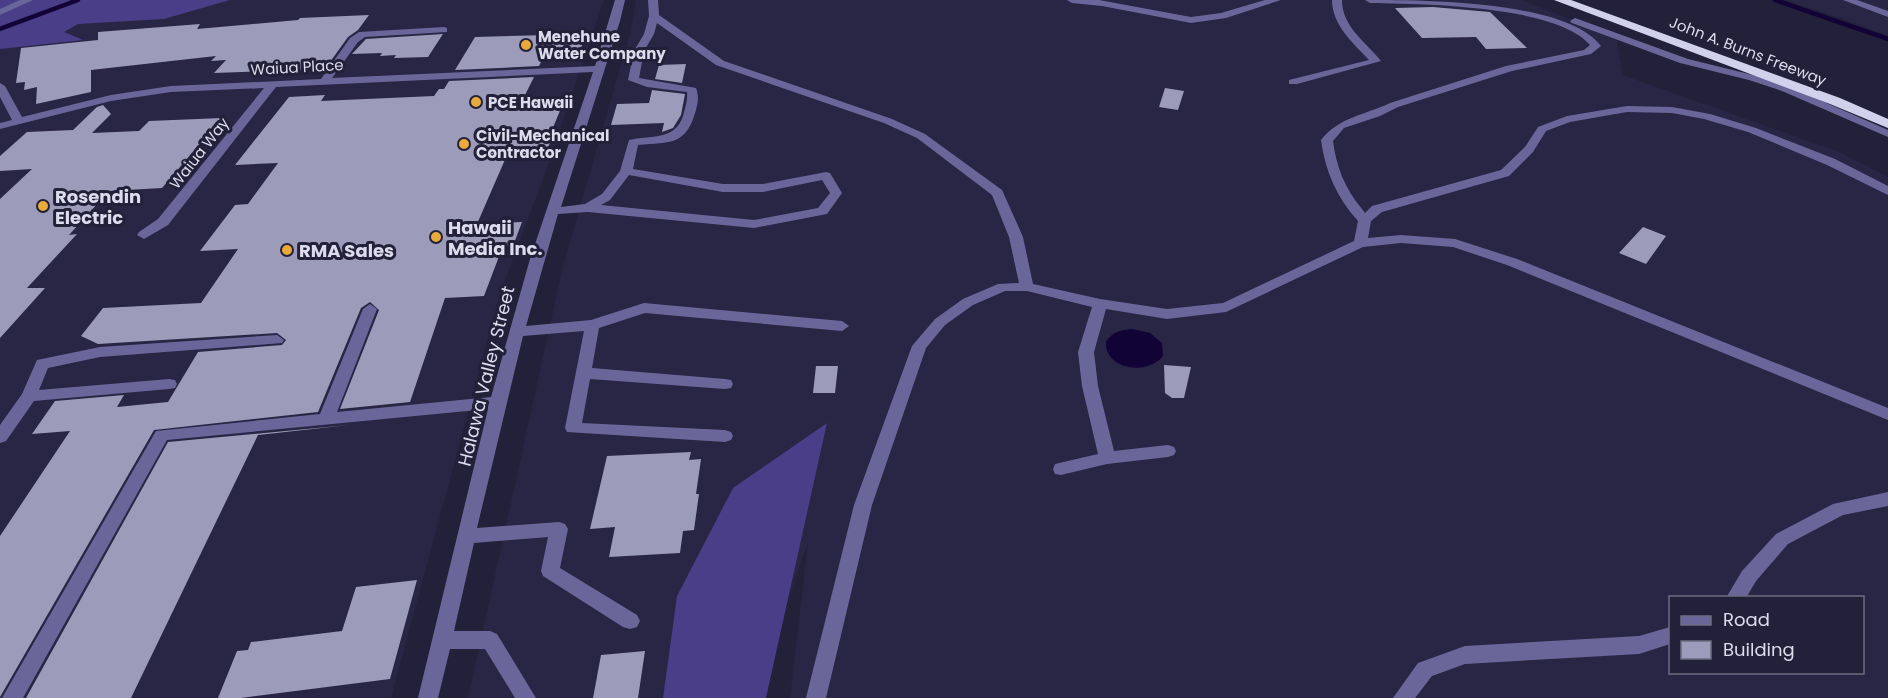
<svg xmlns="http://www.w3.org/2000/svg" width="1888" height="698" font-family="Poppins,sans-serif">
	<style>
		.built { fill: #292544; fill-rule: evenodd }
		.forest { fill: #4a3e88 }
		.water { fill: #120337 }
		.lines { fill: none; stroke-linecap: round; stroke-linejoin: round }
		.stream { stroke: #120337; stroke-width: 4.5 }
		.building { fill: #9d9bba }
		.minor { fill: #6b669a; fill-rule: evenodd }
		.highway { fill: #d2d1eb; fill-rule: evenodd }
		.poi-dot { fill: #eaaa39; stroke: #232139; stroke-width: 2 }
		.labels { text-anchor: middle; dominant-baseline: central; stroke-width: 6; stroke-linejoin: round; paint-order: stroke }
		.far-poi-label { font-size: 15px; font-weight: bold; fill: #dddced; stroke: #232139; text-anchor: start }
		.far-street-label { font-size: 15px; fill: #dddced; stroke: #232139 }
		.poi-label { font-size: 18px; font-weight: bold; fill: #dddced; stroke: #232139; text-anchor: start }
		.street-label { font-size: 18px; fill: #dddced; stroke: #232139 }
	</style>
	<rect width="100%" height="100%" fill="#232139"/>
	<g class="built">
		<polygon points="152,0 604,0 547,168 500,294 391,698 0,698 0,37"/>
		<path d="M 636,0 L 1521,0 L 1616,37 L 1623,75 L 1839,152 L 1888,177 L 1888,698 L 790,698 L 808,542 L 754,698 L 468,698 L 563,266 L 631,30 ZM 1670,598 L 1862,598 L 1862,672 L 1670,672 Z"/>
		<polygon points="1785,0 1888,0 1888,36 1840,18"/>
	</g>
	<g class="forest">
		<polygon points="0,0 230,0 164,19 78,24 64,32 83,40 0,49"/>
		<polygon points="827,423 766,698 663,698 677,596 733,488"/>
	</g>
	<path class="water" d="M 1132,329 L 1150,333 L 1162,343 L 1163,356 C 1149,375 1105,371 1106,342 C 1112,332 1120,330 1132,329 Z"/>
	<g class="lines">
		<g class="stream">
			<polyline points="1775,0 1888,39"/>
			<polyline points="0,29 78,0"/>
		</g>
	</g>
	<g class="building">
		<polygon points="1433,7 1490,12 1527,48 1486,49 1476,37 1422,38 1395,8"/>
		<polygon points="369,15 358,30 348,37 325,69 214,73 226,60 211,61 216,56 91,70 91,92 36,104 37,87 24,90 25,82 16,83 21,48 98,40 98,32 200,24 197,29 298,20 300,18"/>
		<polygon points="443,34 428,57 394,58 396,55 380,56 382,53 352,54 366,39"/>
		<polygon points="587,34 579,52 568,57 543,58 539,66 455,70 475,37"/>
		<polygon points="686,64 682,83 655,79 659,65"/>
		<polygon points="534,77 521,103 564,101 552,130 555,130 546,153 507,155 477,224 522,222 513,246 503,246 484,296 445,298 410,402 340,409 379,310 370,302 361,308 318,412 154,430 0,697 0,536 70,431 32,434 55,401 124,395 117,407 168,402 198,352 282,345 286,340 277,333 98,344 81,336 103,308 201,303 238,249 200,251 235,205 248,204 278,163 235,165 289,97 325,95 321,101 434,96 439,89 444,89 449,81"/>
		<polygon points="1165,88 1184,91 1178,110 1159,107"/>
		<polygon points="652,90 685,94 681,115 673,128 662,132 664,123 611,125 617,104 649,103"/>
		<polygon points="103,105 111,114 92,133 139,131 149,121 222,118 162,188 109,191 69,235 77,234 27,288 45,288 0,338 0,199 32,169 0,171 0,156 27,132 73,130 97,107"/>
		<polygon points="1643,227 1666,236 1646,264 1619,253"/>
		<polygon points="1164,365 1191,367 1184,398 1172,398 1165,393"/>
		<polygon points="816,366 838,366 835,393 813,393"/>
		<polygon points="349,425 258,435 131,698 26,698 168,442"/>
		<polygon points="691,452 689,460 701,459 696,494 699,494 694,530 683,531 680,553 609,557 615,527 590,529 607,456"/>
		<polygon points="417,580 390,679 241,698 218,698 237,651 248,650 251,642 342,631 356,587"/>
		<polygon points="645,651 638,698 593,698 601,655"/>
	</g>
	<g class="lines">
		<g class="minor">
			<polygon points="20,0 33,0 0,15 0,9"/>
			<path d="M 615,0 L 625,0 L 620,21 L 561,207 L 585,204 L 602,194 L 620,171 L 629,140 C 650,135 675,141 683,116 C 685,108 688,101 687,92 L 647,87 L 628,80 L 634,51 L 644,34 L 649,16 L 648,0 L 658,0 L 659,15 L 724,61 L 892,119 L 925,134 L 1002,190 L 1023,237 L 1033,284 L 1100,299 L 1167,309 L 1223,303 L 1354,241 L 1358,221 C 1337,198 1325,171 1321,140 C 1339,117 1365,115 1390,103 L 1506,66 L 1584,50 L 1590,45 C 1556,5 1421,4 1370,3 L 1365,0 C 1422,0 1566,0 1601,46 L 1591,54 L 1512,71 L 1398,107 L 1380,116 L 1344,128 L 1333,141 C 1336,166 1345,189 1362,209 L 1365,213 L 1372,206 L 1501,170 L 1525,147 L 1538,127 L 1567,116 L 1627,106 L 1672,107 L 1710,114 L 1756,128 L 1835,159 L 1888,186 L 1888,195 L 1827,165 L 1748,132 L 1704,119 L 1672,113 L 1627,112 L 1570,122 L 1546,131 L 1533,152 L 1509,176 L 1382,212 L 1371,221 L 1368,238 L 1401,235 L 1455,239 L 1517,259 L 1888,408 L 1888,420 L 1507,265 L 1453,247 L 1401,243 L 1363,247 L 1226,312 L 1167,319 L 1106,309 L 1094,352 L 1098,386 L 1114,451 L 1168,445 L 1174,447 L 1176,451 L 1174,455 L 1168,457 L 1107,464 L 1061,475 L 1055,474 L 1053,469 L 1055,464 L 1098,454 L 1082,386 L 1078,352 L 1092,307 L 1027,291 L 1005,291 L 973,305 L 945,325 L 926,348 L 872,505 L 826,698 L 806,698 L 854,505 L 912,346 L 935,319 L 963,299 L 998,284 L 1019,283 L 1009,237 L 992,195 L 917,138 L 884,123 L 716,65 L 657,23 L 654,34 L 644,51 L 639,78 L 696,88 C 699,96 698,102 696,110 C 686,146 671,142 638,145 L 633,169 L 723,184 L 763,184 L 826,172 L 830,173 L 842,193 L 827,214 L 754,228 L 588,212 L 558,214 L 526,326 L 591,320 L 644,303 L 842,321 L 849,326 L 842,331 L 645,313 L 599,328 L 592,368 L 725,379 L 731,380 L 733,384 L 731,388 L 725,389 L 590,379 L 582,423 L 725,430 L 731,432 L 733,436 L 731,440 L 725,442 L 567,432 L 565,428 L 584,331 L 523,336 L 477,528 L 559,522 L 565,524 L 568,529 L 560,568 L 637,615 L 640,621 L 637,627 L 630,629 L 623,627 L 543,576 L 541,571 L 548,537 L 474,543 L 454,631 L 490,631 L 497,634 L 536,698 L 515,698 L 485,649 L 450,649 L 438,698 L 418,698 L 488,409 L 167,440 L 23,698 L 2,698 L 156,431 L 320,414 L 363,309 L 370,304 L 377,309 L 337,412 L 491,397 L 530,259 L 593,72 L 276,87 L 168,225 L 144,239 L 137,235 L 139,232 L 158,219 L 264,88 L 171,92 L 111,101 L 0,129 L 0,123 L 12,120 L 0,97 L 0,83 L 5,86 L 22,117 L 111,95 L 171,86 L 321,79 L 350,38 L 359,32 L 444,27 L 447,28 L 447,32 L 365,37 L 358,42 L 332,78 L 595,66 ZM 629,175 L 723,192 L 763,192 L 822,180 L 830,193 L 818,208 L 754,220 L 601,205 L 610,200 Z"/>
			<polygon points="1067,0 1099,0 1191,17 1221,13 1265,0 1281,0 1226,18 1191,23 1102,6 1072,3"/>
			<path d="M 1332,0 L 1342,0 C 1342,27 1366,42 1381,61 L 1297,84 L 1289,84 L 1289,80 L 1369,60 C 1353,43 1332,25 1332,0 Z"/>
			<polygon points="1843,0 1857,0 1888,11 1888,17"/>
			<polygon points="1575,18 1688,59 1757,76 1790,87 1888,130 1888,137 1782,91 1749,80 1680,63 1572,23 1570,21"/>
			<polygon points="277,335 284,340 282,343 100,357 48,368 39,390 169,379 175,380 177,384 175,388 169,389 34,401 6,441 0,443 0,425 22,394 37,360 100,347"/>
			<polygon points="1888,492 1888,506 1843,515 1788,544 1756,581 1746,598 1726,598 1742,571 1776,534 1833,504"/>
			<polygon points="1670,627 1670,644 1639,654 1465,664 1432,676 1415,698 1393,698 1418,663 1465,646 1639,636"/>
		</g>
		<polygon class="highway" points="1554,0 1571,0 1840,98 1888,119 1888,128 1830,104"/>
	</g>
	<g class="poi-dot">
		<circle cx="526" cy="45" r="6"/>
		<circle cx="476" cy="102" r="6"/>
		<circle cx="464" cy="144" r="6"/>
		<circle cx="43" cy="206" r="6"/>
		<circle cx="436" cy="237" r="6"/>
		<circle cx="287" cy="250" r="6"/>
	</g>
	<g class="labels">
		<g class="far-poi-label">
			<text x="538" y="36">Menehune<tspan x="538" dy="17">Water Company</tspan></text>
			<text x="488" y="102">PCE Hawaii</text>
			<text x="476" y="135">Civil-Mechanical<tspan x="476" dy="17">Contractor</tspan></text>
		</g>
		<g class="far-street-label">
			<text transform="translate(1748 51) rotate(21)">John A. Burns Freeway</text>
			<text transform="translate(297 67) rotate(-3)">Waiua Place</text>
			<text transform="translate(199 153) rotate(-52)">Waiua Way</text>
		</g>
		<g class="poi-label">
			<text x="55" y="196">Rosendin<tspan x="55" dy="21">Electric</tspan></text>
			<text x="448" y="227">Hawaii<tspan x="448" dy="21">Media Inc.</tspan></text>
			<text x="299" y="250">RMA Sales</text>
		</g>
		<g class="street-label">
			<text transform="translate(486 376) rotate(-76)">Halawa Valley Street</text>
		</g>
	</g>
	<rect x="1669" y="596" width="195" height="78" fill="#232139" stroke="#6d6c81" stroke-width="1.5"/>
	<rect x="1681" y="616" width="30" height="9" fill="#6b669a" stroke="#6d6c81" stroke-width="1.5"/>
	<text x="1723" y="626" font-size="18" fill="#dddced">Road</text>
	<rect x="1681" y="641" width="30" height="18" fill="#9d9bba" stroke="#6d6c81" stroke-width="1.5"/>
	<text x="1723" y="656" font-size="18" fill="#dddced">Building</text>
</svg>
